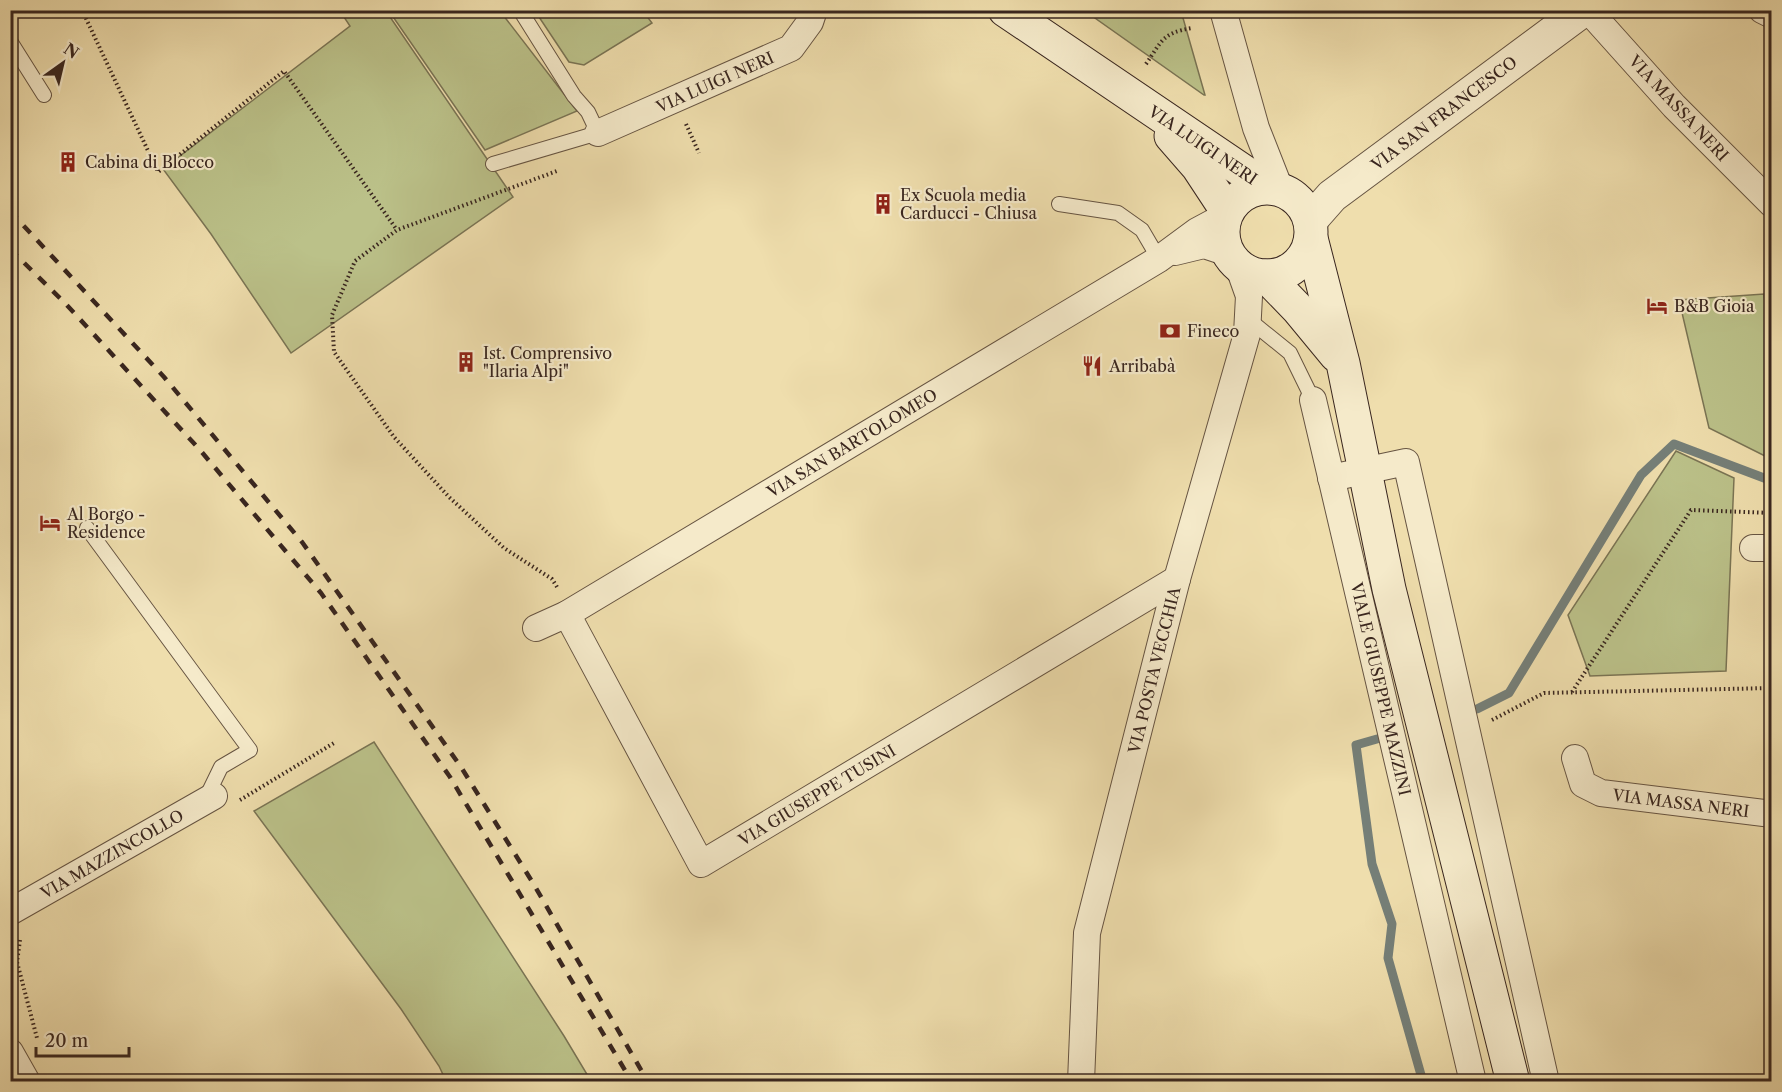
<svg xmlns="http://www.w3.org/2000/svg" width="1782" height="1092" font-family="'Libre Caslon Text',serif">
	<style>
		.green { fill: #bbc189; stroke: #7a7454; stroke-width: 1.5 }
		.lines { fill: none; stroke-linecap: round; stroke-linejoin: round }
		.stream { stroke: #757f78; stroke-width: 9 }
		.service-casing { stroke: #665442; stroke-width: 16 }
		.minor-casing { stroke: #665442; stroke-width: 28 }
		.tertiary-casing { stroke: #665442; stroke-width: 35 }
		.secondary-casing { stroke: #39261f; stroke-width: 35 }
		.path { stroke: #39261f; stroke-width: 4; stroke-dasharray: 1.5 3; stroke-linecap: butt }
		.service { stroke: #f5eaca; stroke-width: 14 }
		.minor { stroke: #f5eaca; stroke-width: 26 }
		.tertiary { stroke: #f5eaca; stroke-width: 33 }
		.secondary { stroke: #f5eaca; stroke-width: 33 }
		.rail { stroke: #39261f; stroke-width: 4.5; stroke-dasharray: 10 10; stroke-linecap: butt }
		.labels { text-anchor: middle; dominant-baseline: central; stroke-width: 4.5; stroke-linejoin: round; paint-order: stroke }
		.street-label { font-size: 16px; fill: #39261f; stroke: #f5eaca }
		.poi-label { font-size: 16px; fill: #39261f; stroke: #f5eaca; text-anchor: start }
	</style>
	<rect width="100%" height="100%" fill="#efdead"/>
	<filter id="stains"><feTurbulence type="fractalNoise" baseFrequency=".00333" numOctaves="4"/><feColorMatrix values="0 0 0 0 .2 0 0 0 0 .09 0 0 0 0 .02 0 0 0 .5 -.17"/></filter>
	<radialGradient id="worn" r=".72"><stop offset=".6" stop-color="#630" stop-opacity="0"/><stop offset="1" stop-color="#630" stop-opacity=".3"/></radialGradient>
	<g class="green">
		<polygon points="340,11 386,11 513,197 291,353 211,234 163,169 350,26"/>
		<polygon points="389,11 500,11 577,111 485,150"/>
		<polygon points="535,11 643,11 652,23 584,65 569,62"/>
		<polygon points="1085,11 1181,11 1205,95 1204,95"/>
		<polygon points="1764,294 1772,357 1771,459 1709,428 1679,300"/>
		<polygon points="1676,451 1734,478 1726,671 1590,676 1568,615"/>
		<polygon points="374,742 564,1036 591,1081 446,1081 439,1066 401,1009 254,811"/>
	</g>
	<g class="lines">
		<g class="stream">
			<polyline points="1477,709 1509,693 1641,475 1674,444 1772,481"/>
			<polyline points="1377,739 1356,745 1372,864 1392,924 1388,958 1423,1082"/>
		</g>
		<g class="service-casing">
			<g id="service">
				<polyline points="10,41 44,95"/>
				<polyline points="493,164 598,133 588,112 574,96 520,10"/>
				<polyline points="1059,204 1118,213 1142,230 1159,259"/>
				<polyline points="1248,319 1290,353 1313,400"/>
				<polyline points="87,528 250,750 221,767 205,800"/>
			</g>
		</g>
		<g class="minor-casing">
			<g id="minor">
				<polyline points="1223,10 1256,128 1280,189"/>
				<polyline points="1588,10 1674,106 1772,204"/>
				<polyline points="1762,10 1772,15"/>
				<polyline points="598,133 791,48 810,22 814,10"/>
				<polyline points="1175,252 1204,245 1228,253"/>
				<polyline points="1313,400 1473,1082"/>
				<polyline points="1331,478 1406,462 1546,1082"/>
				<polyline points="1753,548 1772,548"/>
				<polyline points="567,614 701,864 1177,579"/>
				<polyline points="536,628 567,614 1159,259 1197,231 1225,216"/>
				<polyline points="1575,758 1583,784 1601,793 1772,814"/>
				<polyline points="10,912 214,796"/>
				<polyline points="10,1052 27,1082"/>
				<polyline points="1081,1082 1087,933 1177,579 1247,334 1249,296 1238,265"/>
			</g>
		</g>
		<g class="tertiary-casing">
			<polyline id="tertiary" points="1310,221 1332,196 1583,10"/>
		</g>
		<g class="secondary-casing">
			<g id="secondary">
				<polyline points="1005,10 1265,186"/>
				<polyline points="1171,136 1198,167 1227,211"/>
				<circle cx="1267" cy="232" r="44"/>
				<polyline points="1311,238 1343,363 1389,589 1513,1082"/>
				<polyline points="1266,276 1298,309 1336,355"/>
			</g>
		</g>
		<g class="path">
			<polyline points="82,10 158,172 284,71 397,230"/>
			<path d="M 1146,64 C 1162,41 1162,33 1192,28"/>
			<polyline points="686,124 699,153"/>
			<polyline points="557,587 552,579 504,548 449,497 394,437 334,352 332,315 355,261 397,230 557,171"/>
			<polyline points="1572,692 1691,510 1772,513"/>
			<polyline points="1492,720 1544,693 1772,688"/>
			<polyline points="240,800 334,743"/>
			<polyline points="20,940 17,962 37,1038"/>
		</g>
		<use href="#service" class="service"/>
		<use href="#minor" class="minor"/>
		<use href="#tertiary" class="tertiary"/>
		<use href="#secondary" class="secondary"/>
		<g class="rail">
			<polyline points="10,211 164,377 302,542 461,767 533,883 648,1082"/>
			<polyline points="10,249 65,303 200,450 321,593 450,777 632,1082"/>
		</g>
	</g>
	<defs>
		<g id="building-bare" transform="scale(1.62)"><path d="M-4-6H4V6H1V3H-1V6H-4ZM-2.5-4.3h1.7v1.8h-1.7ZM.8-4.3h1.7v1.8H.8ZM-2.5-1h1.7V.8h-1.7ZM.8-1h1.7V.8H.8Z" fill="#8f2418" stroke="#f5eaca" stroke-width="2.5" paint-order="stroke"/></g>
		<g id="hotel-bare" transform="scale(1.62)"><path d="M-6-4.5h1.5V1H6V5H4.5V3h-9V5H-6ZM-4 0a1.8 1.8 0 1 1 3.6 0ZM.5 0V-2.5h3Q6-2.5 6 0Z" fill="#8f2418" stroke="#f5eaca" stroke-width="2.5" paint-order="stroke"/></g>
		<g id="bank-bare" transform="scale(1.62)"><path d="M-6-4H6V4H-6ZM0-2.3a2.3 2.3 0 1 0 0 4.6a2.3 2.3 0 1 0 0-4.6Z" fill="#8f2418" stroke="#f5eaca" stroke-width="2.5" paint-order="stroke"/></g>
		<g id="restaurant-bare" transform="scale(1.62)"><path d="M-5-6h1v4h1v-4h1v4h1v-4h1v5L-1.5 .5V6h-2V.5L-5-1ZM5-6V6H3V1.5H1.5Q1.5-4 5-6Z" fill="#8f2418" stroke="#f5eaca" stroke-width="2.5" paint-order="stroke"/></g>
	</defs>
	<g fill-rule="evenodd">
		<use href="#building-bare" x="68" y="162"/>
		<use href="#building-bare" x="883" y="204"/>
		<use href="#hotel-bare" x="1657" y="306"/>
		<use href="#bank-bare" x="1170" y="331"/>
		<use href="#building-bare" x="466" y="362"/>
		<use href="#restaurant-bare" x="1092" y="366"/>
		<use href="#hotel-bare" x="50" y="523"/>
	</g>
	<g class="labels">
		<g class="street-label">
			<text transform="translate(715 82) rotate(-24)">VIA LUIGI NERI</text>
			<text transform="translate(1679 108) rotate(47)">VIA MASSA NERI</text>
			<text transform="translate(1444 113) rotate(-37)">VIA SAN FRANCESCO</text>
			<text transform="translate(1203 145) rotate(34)">VIA LUIGI NERI</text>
			<text transform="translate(852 443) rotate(-31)">VIA SAN BARTOLOMEO</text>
			<text transform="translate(1154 670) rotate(-76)">VIA POSTA VECCHIA</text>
			<text transform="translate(1381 689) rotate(77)">VIALE GIUSEPPE MAZZINI</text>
			<text transform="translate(817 795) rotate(-31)">VIA GIUSEPPE TUSINI</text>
			<text transform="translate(1681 803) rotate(7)">VIA MASSA NERI</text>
			<text transform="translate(112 854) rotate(-30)">VIA MAZZINCOLLO</text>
		</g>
		<g class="poi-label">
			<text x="85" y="162">Cabina di Blocco</text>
			<text x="900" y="195">Ex Scuola media<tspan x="900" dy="18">Carducci - Chiusa</tspan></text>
			<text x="1674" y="306">B&amp;B Gioia</text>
			<text x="1187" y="331">Fineco</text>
			<text x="483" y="353">Ist. Comprensivo<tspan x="483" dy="18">"Ilaria Alpi"</tspan></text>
			<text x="1109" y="366">Arribabà</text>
			<text x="67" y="514">Al Borgo -<tspan x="67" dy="18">Residence</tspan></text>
		</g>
	</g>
	<rect width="1782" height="1092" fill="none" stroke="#efdead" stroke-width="36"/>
	<rect x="12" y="12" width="1758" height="1068" fill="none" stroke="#39261f" stroke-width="3"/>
	<rect x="18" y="18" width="1746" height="1056" fill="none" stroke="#39261f" stroke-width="1.5"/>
	<g transform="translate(63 63) rotate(34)" stroke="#f5eaca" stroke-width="4.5" paint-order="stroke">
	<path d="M0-4.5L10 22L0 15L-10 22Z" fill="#39261f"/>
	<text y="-9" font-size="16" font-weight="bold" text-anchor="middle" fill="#39261f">N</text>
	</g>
	<path d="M36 1047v9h93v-9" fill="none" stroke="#39261f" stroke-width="3"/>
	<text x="45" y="1047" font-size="18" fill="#39261f" stroke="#f5eaca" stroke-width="4.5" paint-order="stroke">20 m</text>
	<rect width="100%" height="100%" filter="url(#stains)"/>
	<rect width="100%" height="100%" fill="url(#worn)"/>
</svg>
